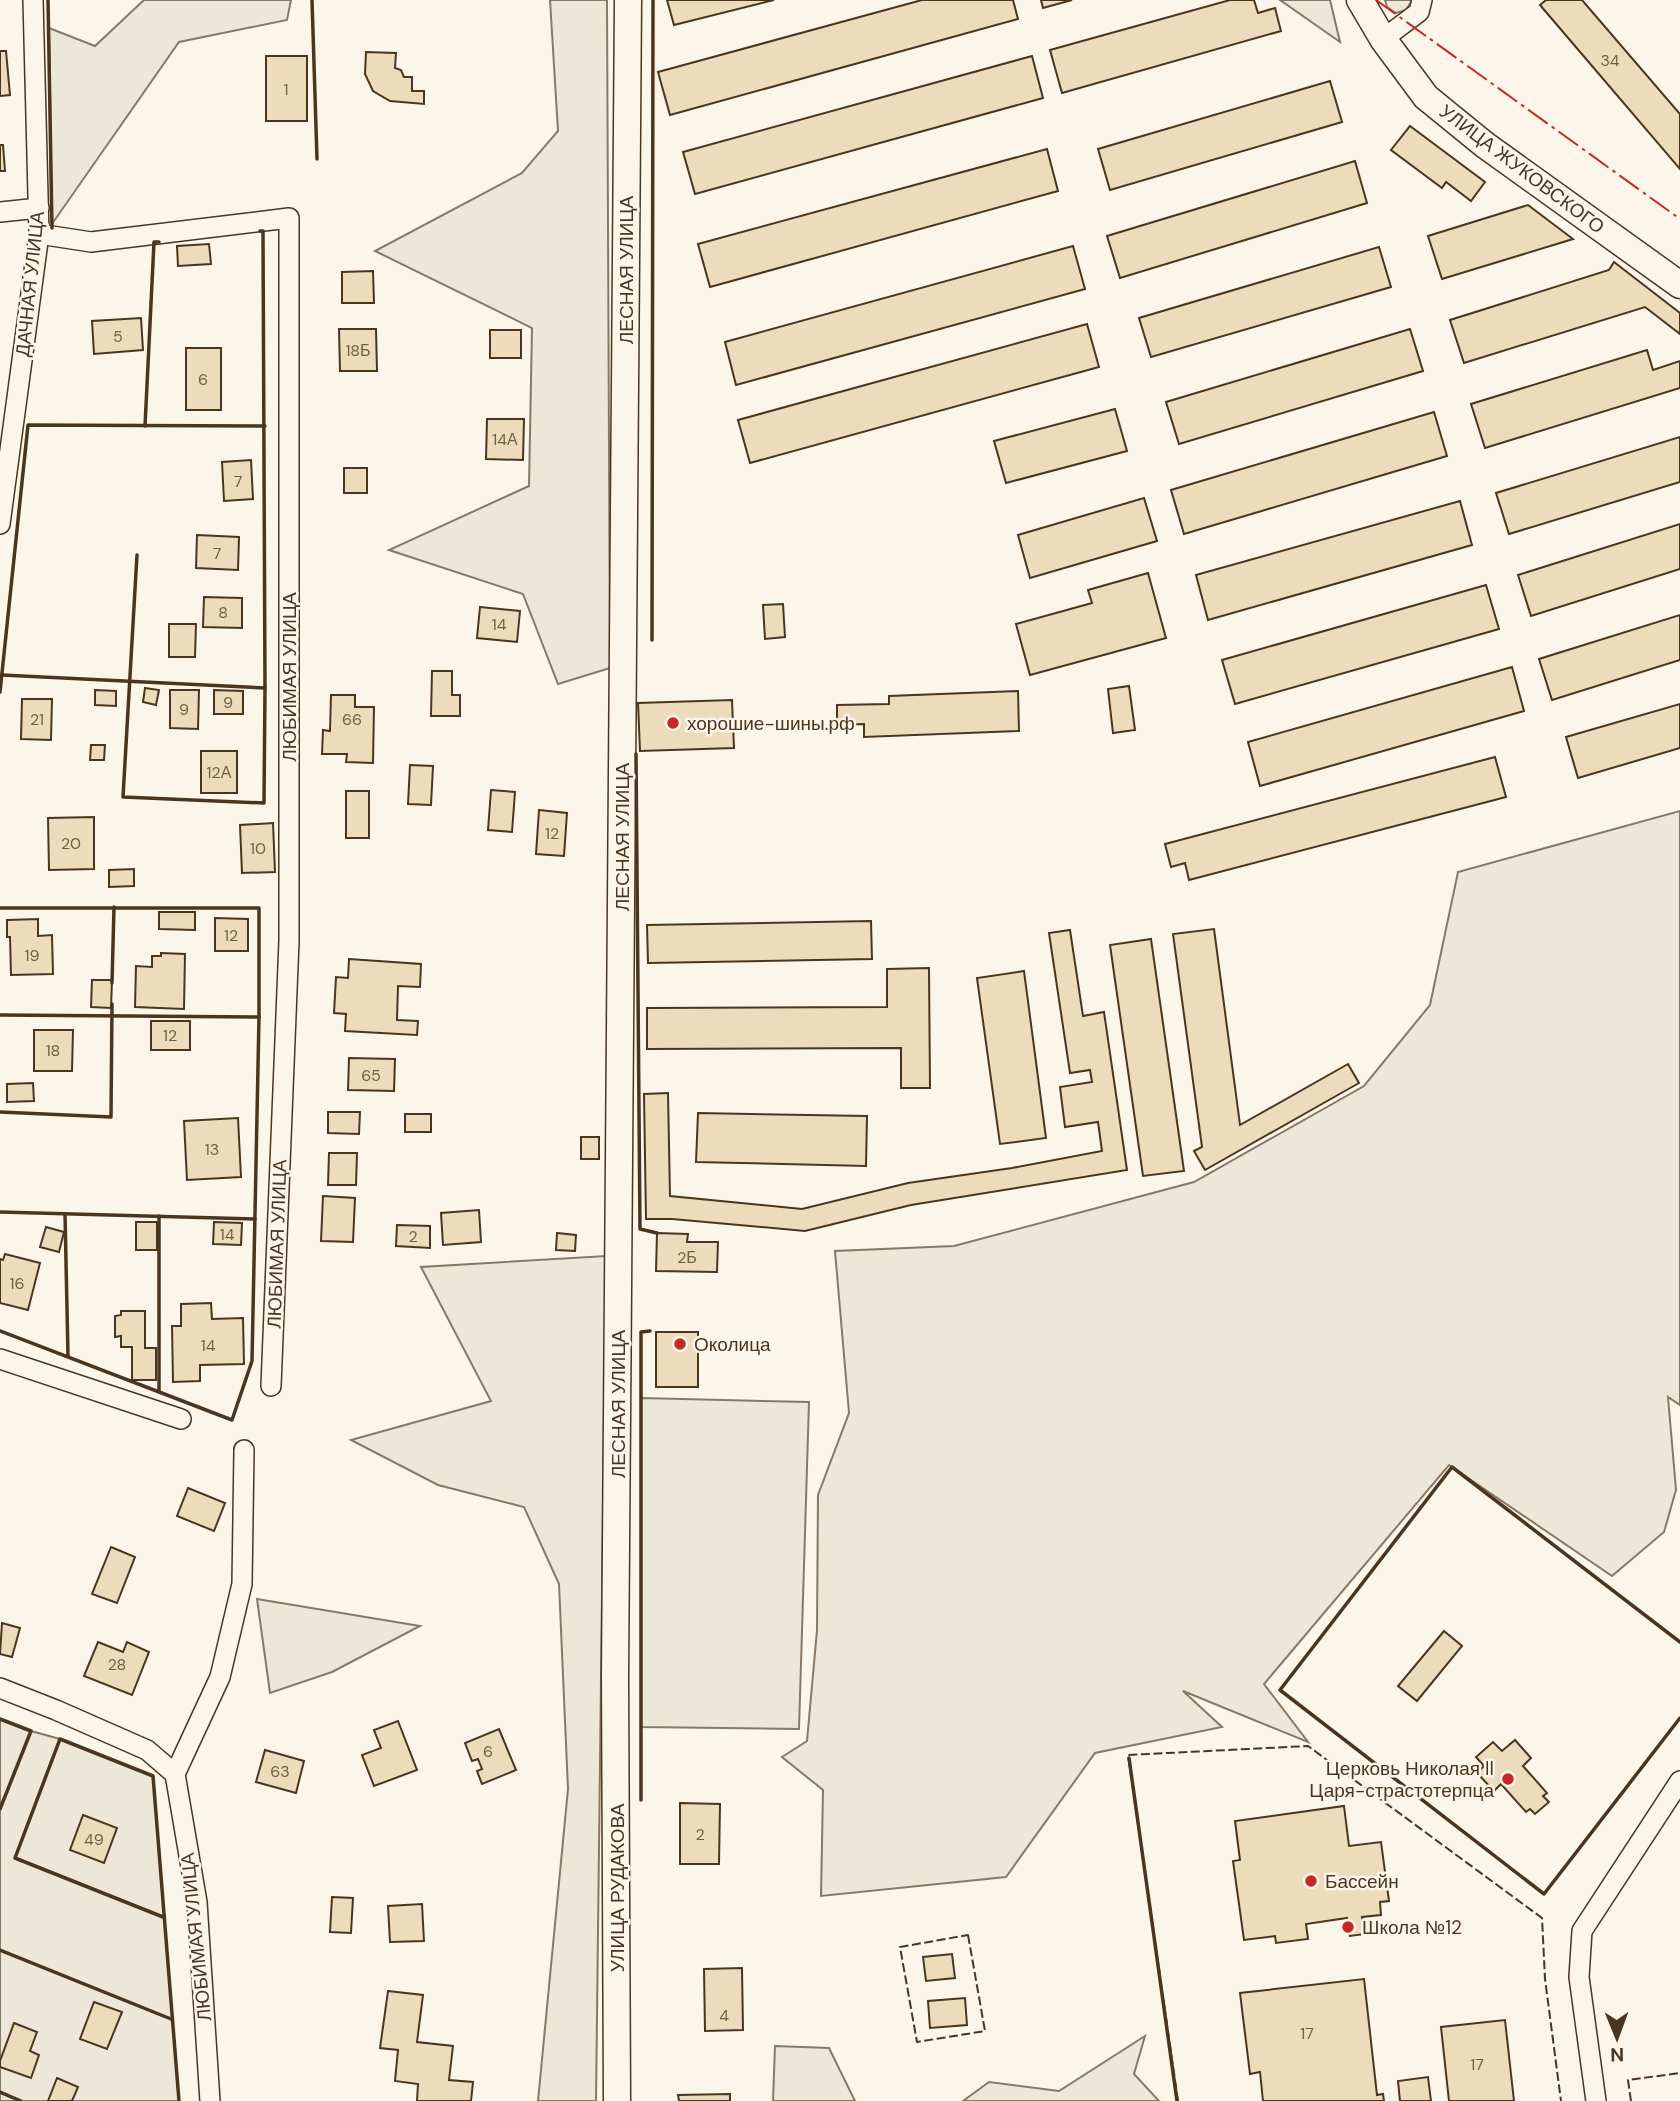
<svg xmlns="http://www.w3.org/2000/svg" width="1680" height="2101" font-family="'DM Sans',sans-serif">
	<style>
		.green { fill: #ede6d9; stroke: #887966; stroke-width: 2 }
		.parking { fill: #ede7d9; stroke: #887966; stroke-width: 2 }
		.building { fill: #ecdcbc; stroke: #4a3520; stroke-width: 2 }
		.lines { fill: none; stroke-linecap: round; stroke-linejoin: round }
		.street-casing { stroke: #4a3520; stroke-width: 22 }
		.secondary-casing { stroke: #4a3520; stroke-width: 29 }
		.street { stroke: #fbf6e9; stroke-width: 19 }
		.secondary { stroke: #fbf6e9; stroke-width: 26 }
		.fence { stroke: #4a3520; stroke-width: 2; stroke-dasharray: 9 3.5; stroke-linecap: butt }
		.wall { stroke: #4a3520; stroke-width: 3.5 }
		.power { stroke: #c62828; stroke-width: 2; stroke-dasharray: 24 5 3.5 5; stroke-linecap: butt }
		.poi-dot { fill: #c62828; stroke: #fbf6e9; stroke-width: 2.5 }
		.labels { text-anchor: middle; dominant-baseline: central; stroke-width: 5; stroke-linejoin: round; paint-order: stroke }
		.number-label { font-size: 16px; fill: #725f47 }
		.street-label { font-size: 19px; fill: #4a3520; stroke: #fbf6e9 }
		.poi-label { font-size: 19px; fill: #4a3520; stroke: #fbf6e9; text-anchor: start }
	</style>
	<rect width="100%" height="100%" fill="#fbf6e9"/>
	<g class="green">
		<polygon points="144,0 291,0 287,20 179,42 52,224 49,28 95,46"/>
		<polygon points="550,0 607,0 610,668 558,684 523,594 389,550 529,486 532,328 375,251 522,173 558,131"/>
		<polygon points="1385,0 1411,0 1411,2 1406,10 1396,13 1387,7"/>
		<polygon points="1680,811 1680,1405 1668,1397 1676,1490 1664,1532 1612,1576 1449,1465 1264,1684 1308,1742 1183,1691 1222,1727 1095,1753 1006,1877 821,1896 823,1790 782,1757 807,1741 817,1630 818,1495 849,1413 835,1251 954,1246 1194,1182 1364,1086 1430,1005 1458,872"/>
		<polygon points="606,1256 596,2101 538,2101 568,1789 559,1584 524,1507 438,1485 351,1440 491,1401 421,1267"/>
		<polygon points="257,1599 420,1626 332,1672 270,1693"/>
		<polygon points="0,1719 31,1731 60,1739 153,1776 179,2101 0,2101"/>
		<polygon points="1145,2036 1134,2074 1159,2101 963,2101 989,2082 1059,2091"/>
		<polygon points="775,2046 829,2048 855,2101 773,2101"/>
	</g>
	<g class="parking">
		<polygon points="1280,0 1330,0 1340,42"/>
		<polygon points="641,1398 809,1402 799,1729 641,1727"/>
	</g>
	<g class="building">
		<polygon points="667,0 774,0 674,25"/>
		<polygon points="922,0 1013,0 1018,19 670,115 658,72"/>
		<polygon points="1041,0 1072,0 1043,8"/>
		<polygon points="1230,0 1254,0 1258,13 1275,8 1281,31 1062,93 1050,50"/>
		<polygon points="1546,0 1582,0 1680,114 1680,169 1540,5"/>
		<polygon points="0,51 6,51 10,95 0,96"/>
		<polygon points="366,52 396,53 395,68 401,70 404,77 412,77 412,91 424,91 424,104 390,101 373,91 365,74"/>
		<rect x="266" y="56" width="41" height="65"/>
		<polygon points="1032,56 1043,98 695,194 683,152"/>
		<polygon points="1330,81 1342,122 1110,190 1098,149"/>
		<polygon points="1410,126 1485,182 1471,201 1446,182 1442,188 1391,150"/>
		<polygon points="0,145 3,145 5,171 0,171"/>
		<polygon points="1047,149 1058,191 710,287 698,244"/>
		<polygon points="1355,161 1367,203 1120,278 1107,236"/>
		<polygon points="1528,205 1573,239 1442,279 1428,236"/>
		<polygon points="209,244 211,264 178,266 177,246"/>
		<polygon points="1073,246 1085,289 736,385 725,342"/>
		<polygon points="1379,247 1391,287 1151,357 1139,318"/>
		<polygon points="1614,262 1680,313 1680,334 1645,307 1464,363 1450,320 1609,270"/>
		<polygon points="373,271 374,303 342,303 342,272"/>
		<polygon points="141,318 143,350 94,354 92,321"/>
		<polygon points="1087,324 1099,367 750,463 738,420"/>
		<polygon points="339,329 376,329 377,371 340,371"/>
		<polygon points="1410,329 1423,371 1179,444 1166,402"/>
		<rect x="490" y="330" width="31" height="28"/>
		<rect x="186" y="348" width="35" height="62"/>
		<polygon points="1647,350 1653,370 1680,361 1680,388 1485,448 1471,404"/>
		<polygon points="1115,409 1127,451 1006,483 994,441"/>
		<polygon points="1434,412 1447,456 1184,534 1171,490"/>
		<polygon points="487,419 524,419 523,460 486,459"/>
		<polygon points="1680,437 1680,482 1509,534 1496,493"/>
		<polygon points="251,460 253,499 224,501 222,462"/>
		<rect x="344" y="468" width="23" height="25"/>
		<polygon points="1144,498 1157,541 1030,578 1018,535"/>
		<polygon points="1460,501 1472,545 1208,620 1196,575"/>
		<polygon points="1680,524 1680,569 1531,616 1518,575"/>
		<polygon points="197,535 239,537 238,570 196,568"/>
		<polygon points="1148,573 1166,638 1030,675 1016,624 1092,603 1088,590"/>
		<polygon points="1486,585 1499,629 1235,704 1222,660"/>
		<polygon points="204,597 242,598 242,628 203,627"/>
		<polygon points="783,604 785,637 765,639 763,605"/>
		<polygon points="480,607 520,611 517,642 477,638"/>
		<polygon points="1680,615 1680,660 1552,700 1539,659"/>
		<polygon points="169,624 196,624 195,657 169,657"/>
		<polygon points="1512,667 1524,711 1260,786 1248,742"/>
		<polygon points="432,671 452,671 452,695 460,695 460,716 431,716"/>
		<polygon points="1129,686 1135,730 1113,733 1108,689"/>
		<polygon points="145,688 159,690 156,705 143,702"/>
		<polygon points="95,690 116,691 116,706 95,705"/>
		<polygon points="170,690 199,690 198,729 170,728"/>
		<polygon points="214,690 243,691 243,714 214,714"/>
		<polygon points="1018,691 1019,731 864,737 864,724 837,725 837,705 889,704 889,696"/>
		<polygon points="331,695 355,695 355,707 374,707 373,763 346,762 347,754 322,754 323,730 330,731"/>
		<polygon points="22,699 52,699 51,740 21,739"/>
		<polygon points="732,700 734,748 640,751 638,703"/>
		<polygon points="1680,704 1680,748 1578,778 1566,737"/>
		<polygon points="91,745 105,745 104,760 90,760"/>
		<rect x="201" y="751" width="36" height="42"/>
		<polygon points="1495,757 1506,797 1189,880 1185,863 1171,867 1165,844"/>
		<polygon points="410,765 433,766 431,805 408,804"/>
		<polygon points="491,790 515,792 512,832 488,830"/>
		<rect x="346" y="791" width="23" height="47"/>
		<polygon points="539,810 567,813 564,856 536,854"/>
		<polygon points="94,817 94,869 49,870 48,818"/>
		<polygon points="273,823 275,872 242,873 240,825"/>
		<polygon points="134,869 134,886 109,887 109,870"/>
		<polygon points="159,912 195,912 195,930 159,929"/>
		<polygon points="215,918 248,919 248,951 215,951"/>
		<polygon points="38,919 38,936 52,935 53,974 11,975 10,937 7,937 7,920"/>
		<polygon points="871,921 872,959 648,963 647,925"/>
		<polygon points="1214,929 1240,1125 1348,1064 1359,1083 1205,1170 1194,1151 1202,1147 1173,934"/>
		<polygon points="1070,930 1083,1016 1104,1012 1127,1170 911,1205 805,1231 672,1219 646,1219 644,1094 668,1093 670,1196 802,1209 908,1183 1012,1168 1102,1151 1098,1122 1065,1127 1060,1087 1092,1082 1090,1070 1070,1073 1049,933"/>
		<polygon points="1151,939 1184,1171 1143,1176 1110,945"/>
		<polygon points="161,953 185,954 184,1009 135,1007 136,966 152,967 152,956 161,956"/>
		<polygon points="349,959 421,964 420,987 398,986 397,1020 418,1021 417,1035 345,1031 346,1014 334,1013 336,977 348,978"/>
		<polygon points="929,968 930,1088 901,1088 901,1048 647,1049 647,1008 887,1007 887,969"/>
		<polygon points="1024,971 1046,1138 1000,1144 977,978"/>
		<polygon points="92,980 112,980 111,1008 91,1007"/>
		<rect x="151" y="1021" width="39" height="29"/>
		<polygon points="34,1030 73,1030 72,1071 34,1071"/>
		<polygon points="349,1058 395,1059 394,1091 348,1090"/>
		<polygon points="33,1083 34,1101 7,1102 7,1084"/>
		<polygon points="328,1112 360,1112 359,1134 328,1133"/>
		<polygon points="698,1113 867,1116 866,1166 696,1162"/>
		<rect x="405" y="1114" width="26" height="18"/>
		<polygon points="238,1118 241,1177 187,1180 184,1121"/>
		<rect x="581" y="1137" width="18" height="22"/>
		<polygon points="329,1153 357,1153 356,1185 328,1185"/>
		<polygon points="323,1196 355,1198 353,1242 321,1241"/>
		<polygon points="479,1210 481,1242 443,1245 441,1213"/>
		<rect x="136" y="1222" width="21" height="28"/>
		<polygon points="214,1222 242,1223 241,1245 213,1244"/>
		<polygon points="397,1225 430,1226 430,1248 396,1246"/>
		<polygon points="46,1227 64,1232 59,1252 40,1247"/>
		<polygon points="557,1233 576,1235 575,1251 556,1250"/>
		<polygon points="657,1233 688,1234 687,1242 718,1242 717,1272 656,1271"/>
		<polygon points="5,1254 40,1263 28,1310 0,1303 0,1259 3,1260"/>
		<polygon points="211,1303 212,1319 243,1318 244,1364 200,1365 200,1381 173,1382 172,1326 181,1326 181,1304"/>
		<polygon points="121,1311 145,1311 145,1348 156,1348 156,1380 132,1380 132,1347 121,1347 121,1336 115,1337 115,1316 121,1315"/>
		<rect x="656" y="1332" width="42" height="55"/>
		<polygon points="188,1488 225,1503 214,1531 177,1516"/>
		<polygon points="111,1547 135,1557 117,1603 92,1594"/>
		<polygon points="2,1623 20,1628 12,1657 0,1654"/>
		<polygon points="1444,1631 1462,1646 1417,1701 1398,1686"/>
		<polygon points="98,1642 123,1652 127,1642 149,1652 132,1695 84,1676"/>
		<polygon points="398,1721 417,1770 374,1786 362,1755 381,1748 374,1730"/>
		<polygon points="499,1729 516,1770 482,1784 477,1771 482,1769 478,1759 472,1761 465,1743"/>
		<polygon points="1515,1740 1531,1758 1523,1766 1547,1793 1543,1796 1549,1802 1535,1814 1530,1809 1526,1812 1501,1784 1494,1791 1477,1773 1484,1766 1476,1757 1493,1742 1502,1751"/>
		<polygon points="265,1750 304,1761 296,1793 256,1782"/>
		<polygon points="680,1803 720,1804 719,1864 680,1864"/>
		<polygon points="1344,1806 1349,1846 1381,1842 1389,1901 1380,1902 1381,1915 1362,1917 1365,1934 1350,1936 1347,1918 1306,1924 1308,1939 1276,1943 1275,1936 1244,1940 1233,1861 1240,1860 1235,1821"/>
		<polygon points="83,1815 117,1828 104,1863 70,1850"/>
		<polygon points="332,1897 353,1898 351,1933 330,1932"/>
		<polygon points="422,1904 424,1941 390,1942 388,1906"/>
		<polygon points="952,1954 955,1978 926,1981 923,1957"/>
		<polygon points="742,1968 743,2030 705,2031 704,1969"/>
		<polygon points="1364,1979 1377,2095 1383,2094 1384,2101 1263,2101 1260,2072 1250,2074 1240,1993"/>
		<polygon points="388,1991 423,1995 417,2042 453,2046 449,2080 473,2082 471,2101 417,2101 418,2084 395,2081 398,2050 380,2048"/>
		<polygon points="965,1998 967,2025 930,2028 928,2001"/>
		<polygon points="94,2002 122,2012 107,2049 80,2039"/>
		<polygon points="1505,2020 1514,2101 1449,2101 1441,2027"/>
		<polygon points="14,2023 37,2032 30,2051 39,2055 31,2078 0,2067 0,2061"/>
		<polygon points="1428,2077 1431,2101 1400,2101 1398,2081"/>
		<polygon points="57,2078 78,2087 72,2101 48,2101"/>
		<polygon points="730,2094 730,2101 679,2101 678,2095"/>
	</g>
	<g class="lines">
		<g class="street-casing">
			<g id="street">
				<polyline points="1383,39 1419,12 1422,0"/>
				<polyline points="0,212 39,208"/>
				<polyline points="39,234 91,242 289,218 289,941 271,1386"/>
				<polyline points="0,524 39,234 33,0"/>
				<polyline points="0,1359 181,1419"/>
				<polyline points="0,1688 56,1710 147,1750 175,1774"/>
				<polyline points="210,2101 197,1902 175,1774 220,1677 242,1584 244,1450"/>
				<polyline points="1596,2101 1579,1977 1582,1931 1680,1781"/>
			</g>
		</g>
		<g class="secondary-casing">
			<g id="secondary">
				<polyline points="1360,0 1383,39 1426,97 1485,145 1680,285"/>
				<polyline points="617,2101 615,1675 628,0"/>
			</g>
		</g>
		<use href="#street" class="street"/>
		<use href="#secondary" class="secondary"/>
		<g class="fence">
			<polygon points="968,1935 985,2031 917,2042 900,1947"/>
			<polyline points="1178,2101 1128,1755 1308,1746 1542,1918 1545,1979 1561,2101"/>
			<polyline points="1631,2101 1628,2080 1680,2073"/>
		</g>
		<g class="wall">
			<polyline points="48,0 52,228"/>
			<polyline points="312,0 317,159"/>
			<polyline points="145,426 154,242 159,242"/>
			<polyline points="137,555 123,797 264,803 265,688 263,231 260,231"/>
			<polyline points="652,640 653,0"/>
			<polyline points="2,675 265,688"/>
			<polyline points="0,692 28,425 265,426"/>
			<polyline points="636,754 640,1229 657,1233"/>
			<polyline points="0,908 259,908 259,1017 252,1361 232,1420 0,1331"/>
			<polyline points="112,983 114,907"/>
			<polyline points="0,1015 259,1017"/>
			<polyline points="0,1112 111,1117 112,1004"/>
			<polyline points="0,1212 255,1219"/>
			<polyline points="65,1214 68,1356"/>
			<polyline points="159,1392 159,1216"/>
			<polyline points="1680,1642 1452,1467 1280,1690 1544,1894 1680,1718"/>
			<polyline points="0,1719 31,1731 0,1809"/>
			<polyline points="1129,1758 1177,2101"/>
			<polyline points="641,1800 641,1332 650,1331"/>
			<polyline points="163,1917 15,1858 60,1739 153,1776 179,2101"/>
			<polyline points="0,1950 171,2019"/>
			<polyline points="0,2092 21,2101"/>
		</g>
		<polyline class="power" points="1376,0 1680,219"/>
	</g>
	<g class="poi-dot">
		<circle cx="673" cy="723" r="7"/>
		<circle cx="680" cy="1344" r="7"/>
		<circle cx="1508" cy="1779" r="7"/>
		<circle cx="1311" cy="1881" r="7"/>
		<circle cx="1348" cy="1927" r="7"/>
	</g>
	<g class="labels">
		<g class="number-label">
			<text x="1610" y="60">34</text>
			<text x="286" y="89">1</text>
			<text x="118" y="336">5</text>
			<text x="358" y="350">18Б</text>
			<text x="203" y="379">6</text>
			<text x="505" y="439">14А</text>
			<text x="238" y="481">7</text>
			<text x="217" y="553">7</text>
			<text x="223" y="612">8</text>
			<text x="499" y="624">14</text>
			<text x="228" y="702">9</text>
			<text x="184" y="709">9</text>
			<text x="37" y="719">21</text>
			<text x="352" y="719">66</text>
			<text x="219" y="772">12А</text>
			<text x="552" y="833">12</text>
			<text x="71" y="843">20</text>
			<text x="258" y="848">10</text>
			<text x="231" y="935">12</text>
			<text x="32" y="955">19</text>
			<text x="170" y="1035">12</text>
			<text x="53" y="1050">18</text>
			<text x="371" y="1075">65</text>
			<text x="212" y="1149">13</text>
			<text x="227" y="1234">14</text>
			<text x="413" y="1236">2</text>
			<text x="687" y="1257">2Б</text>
			<text x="17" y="1283">16</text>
			<text x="208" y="1345">14</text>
			<text x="117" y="1664">28</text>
			<text x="488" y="1751">6</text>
			<text x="280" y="1771">63</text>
			<text x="700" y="1834">2</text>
			<text x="94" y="1839">49</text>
			<text x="724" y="2015">4</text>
			<text x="1307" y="2033">17</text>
			<text x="1477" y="2064">17</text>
		</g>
		<g class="street-label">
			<text transform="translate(1522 169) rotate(37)">УЛИЦА ЖУКОВСКОГО</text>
			<text transform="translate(626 270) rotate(-90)">ЛЕСНАЯ УЛИЦА</text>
			<text transform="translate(30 284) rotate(-84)">ДАЧНАЯ УЛИЦА</text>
			<text transform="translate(289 677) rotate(-90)">ЛЮБИМАЯ УЛИЦА</text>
			<text transform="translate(622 837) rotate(-90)">ЛЕСНАЯ УЛИЦА</text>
			<text transform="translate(277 1244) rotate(-88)">ЛЮБИМАЯ УЛИЦА</text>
			<text transform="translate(618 1404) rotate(-90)">ЛЕСНАЯ УЛИЦА</text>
			<text transform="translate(617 1888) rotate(-90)">УЛИЦА РУДАКОВА</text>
			<text transform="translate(196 1937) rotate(-96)">ЛЮБИМАЯ УЛИЦА</text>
		</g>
		<g class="poi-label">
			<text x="687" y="723">хорошие-шины.рф</text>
			<text x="694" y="1344">Околица</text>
			<text x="1494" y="1768" text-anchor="end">Церковь Николая II<tspan x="1494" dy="22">Царя-страстотерпца</tspan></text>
			<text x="1325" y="1881">Бассейн</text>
			<text x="1362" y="1927">Школа №12</text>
		</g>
	</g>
	<g transform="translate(1617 2038) rotate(179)" stroke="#fbf6e9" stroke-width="5" paint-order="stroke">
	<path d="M0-5L12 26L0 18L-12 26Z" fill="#4a3520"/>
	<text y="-10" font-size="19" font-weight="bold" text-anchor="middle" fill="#4a3520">N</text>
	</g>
</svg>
